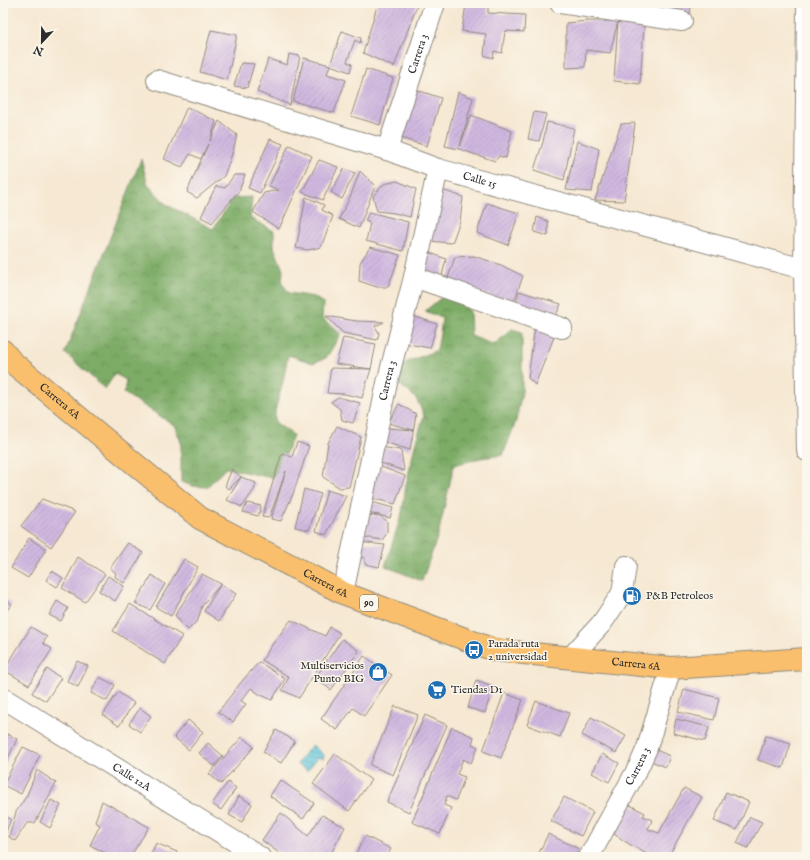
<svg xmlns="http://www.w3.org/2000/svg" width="810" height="860" font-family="'IM FELL English',serif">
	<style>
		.forest { fill: url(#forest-crowns); stroke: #546c48 }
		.water { fill: url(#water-rules); stroke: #447982 }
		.building { fill: url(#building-hatch) }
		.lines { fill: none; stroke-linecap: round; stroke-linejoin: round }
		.minor-casing { stroke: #908a7e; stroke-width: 22 }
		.highway-casing { stroke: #908a7e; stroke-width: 24 }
		.minor { stroke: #fff; stroke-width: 20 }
		.highway { stroke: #f9bf6c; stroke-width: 22 }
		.labels { text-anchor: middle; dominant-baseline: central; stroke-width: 3; stroke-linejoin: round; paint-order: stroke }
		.shield { fill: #fbf7ec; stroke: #696865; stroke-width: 1 }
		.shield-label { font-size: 10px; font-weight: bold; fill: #2b2b2b }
		.street-label { font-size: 11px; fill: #2b2b2b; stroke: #fbf7ec }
		.poi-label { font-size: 11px; fill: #2b2b2b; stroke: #fbf7ec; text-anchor: start }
	</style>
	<defs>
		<pattern id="forest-crowns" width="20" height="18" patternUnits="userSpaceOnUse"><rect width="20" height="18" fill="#7dac66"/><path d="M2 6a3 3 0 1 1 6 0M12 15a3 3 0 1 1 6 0" fill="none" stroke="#678c54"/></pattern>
		<pattern id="water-rules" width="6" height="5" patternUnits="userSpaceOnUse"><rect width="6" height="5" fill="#5ec7da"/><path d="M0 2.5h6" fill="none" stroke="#4ea2b1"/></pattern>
		<pattern id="building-hatch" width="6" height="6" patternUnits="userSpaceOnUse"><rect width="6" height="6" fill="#d0b8e0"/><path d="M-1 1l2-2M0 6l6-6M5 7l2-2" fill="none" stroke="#b39ec0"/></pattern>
	</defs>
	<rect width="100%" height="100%" fill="#fbf7ec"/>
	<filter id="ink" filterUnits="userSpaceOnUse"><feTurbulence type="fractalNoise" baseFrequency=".025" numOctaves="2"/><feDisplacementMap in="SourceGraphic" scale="8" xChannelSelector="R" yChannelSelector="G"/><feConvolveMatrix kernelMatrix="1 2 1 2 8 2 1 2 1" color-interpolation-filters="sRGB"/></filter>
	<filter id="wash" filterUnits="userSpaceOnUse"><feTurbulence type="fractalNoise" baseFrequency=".012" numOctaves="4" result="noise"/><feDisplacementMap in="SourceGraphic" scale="16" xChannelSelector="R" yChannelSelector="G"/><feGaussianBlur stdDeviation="0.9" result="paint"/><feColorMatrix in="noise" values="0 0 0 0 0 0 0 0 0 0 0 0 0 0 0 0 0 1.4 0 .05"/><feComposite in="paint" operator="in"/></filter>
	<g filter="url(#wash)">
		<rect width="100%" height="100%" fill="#f6e8d2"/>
		<g class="forest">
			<polygon points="141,159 148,185 167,205 213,229 233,198 252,197 250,218 274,231 274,247 283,270 282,283 289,293 314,297 323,303 322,318 341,334 326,358 313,363 288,355 283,381 275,411 275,422 293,435 285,456 272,478 226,468 207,487 193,486 181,482 181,442 174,425 124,393 126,380 115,374 105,389 65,353"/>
			<polygon points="442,297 458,301 470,311 471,336 494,345 512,329 522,332 522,392 516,421 503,455 480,458 454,465 438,535 422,581 385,566 402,513 406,485 415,445 424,415 417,400 407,390 394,381 398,368 407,362 437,350 440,334 442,318 425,311"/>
		</g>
		<polygon class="water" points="312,745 324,755 323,759 318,757 307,771 297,764"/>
		<g id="blocks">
			<g class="building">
				<polygon points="378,3 418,3 394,67 363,53"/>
				<polygon points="636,3 692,3 689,16 636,5"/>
				<polygon points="466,4 488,6 488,13 525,15 524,32 505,31 502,53 494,51 493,58 484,55 486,34 462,31"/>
				<polygon points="588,21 618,21 610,53 586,50 585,67 566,68 566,23"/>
				<polygon points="618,21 644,26 640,84 614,81"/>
				<polygon points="211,30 237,35 227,80 200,72"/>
				<polygon points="342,31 361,38 360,43 355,40 347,62 352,64 350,72 330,65"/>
				<polygon points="289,54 300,56 290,105 257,92 268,59 287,65"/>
				<polygon points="304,58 330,65 327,74 346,80 334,113 293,101"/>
				<polygon points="241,63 254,64 247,88 234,86"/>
				<polygon points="366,69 393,78 380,125 351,116"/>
				<polygon points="411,88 441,98 427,146 400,138"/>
				<polygon points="458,92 473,98 460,146 471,115 512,131 506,158 499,156 495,161 459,149 445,146"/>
				<polygon points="187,107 216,121 210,141 219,121 237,135 233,151 224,176 197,198 187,192 208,144 201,159 190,154 182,167 164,159"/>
				<polygon points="534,112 546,114 539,141 528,139"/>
				<polygon points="547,122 574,128 564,180 534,170 543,142"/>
				<polygon points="635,123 624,201 595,200 621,124"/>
				<polygon points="270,139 283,144 260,193 248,188"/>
				<polygon points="577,141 599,149 592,192 566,190"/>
				<polygon points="289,145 312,156 279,229 253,212 264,193 279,190 269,186"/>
				<polygon points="319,160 338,167 323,200 302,192"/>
				<polygon points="344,169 355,173 342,199 331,192"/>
				<polygon points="360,171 375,186 359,228 339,219 351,195"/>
				<polygon points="234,175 245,175 239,191 212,223 201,217 216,186 225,188"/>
				<polygon points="397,181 416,189 410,217 394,213 377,211 373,196 384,184"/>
				<polygon points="439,189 463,197 460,221 452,243 428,241"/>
				<polygon points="306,197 324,205 322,210 333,216 321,247 308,250 296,248"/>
				<polygon points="487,203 519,213 508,245 477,233"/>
				<polygon points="369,212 408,222 403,251 366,241 370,223 365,221"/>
				<polygon points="537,217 548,221 548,236 534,232"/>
				<polygon points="370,247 400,255 388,287 377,287 359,281 360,263"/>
				<polygon points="428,252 446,259 441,280 420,273"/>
				<polygon points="474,256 501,265 523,276 513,304 447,281 455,257"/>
				<polygon points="519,291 561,304 554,320 515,307"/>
				<polygon points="410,315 437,324 430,348 403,343"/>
				<polygon points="326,316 356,321 384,322 375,326 379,333 377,340 343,333"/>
				<polygon points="535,326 558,327 535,385 528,378"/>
				<polygon points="343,338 376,344 371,369 336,364"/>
				<polygon points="331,368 371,369 362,398 345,394 327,393"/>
				<polygon points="338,397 360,403 353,423 342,420 340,409 331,402"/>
				<polygon points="399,404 416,414 410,450 384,442 388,428 413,430 388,423"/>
				<polygon points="337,426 361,437 349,487 340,488 323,477 328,443"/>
				<polygon points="297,442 309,446 293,494 281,521 271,519 286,471 269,518 262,517 282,453 292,457"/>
				<polygon points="380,447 401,450 404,471 378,462"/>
				<polygon points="376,465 405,476 395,504 367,497"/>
				<polygon points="232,469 241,477 256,483 254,490 242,507 227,500 241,477 229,489 225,486"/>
				<polygon points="304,489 321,494 309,530 295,527"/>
				<polygon points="327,490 346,496 326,535 316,531"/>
				<polygon points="42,499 75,512 51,547 21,526"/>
				<polygon points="368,501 393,508 390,518 379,515 387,521 387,533 382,540 370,538 361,539 366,516 379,515 367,513"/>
				<polygon points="247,503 261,506 258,516 243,512"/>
				<polygon points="29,538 46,549 28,578 11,568"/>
				<polygon points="359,542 385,545 379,567 365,564 365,558 355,556"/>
				<polygon points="128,543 143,553 124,583 115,577 116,573 110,568"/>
				<polygon points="78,557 105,574 85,602 62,588"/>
				<polygon points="184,559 198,567 171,616 156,607"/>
				<polygon points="52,571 63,578 57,587 46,580"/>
				<polygon points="202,574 221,584 202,606 198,620 188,630 182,624 175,615"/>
				<polygon points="152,575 165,584 150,610 135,603"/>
				<polygon points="108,576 124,586 115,601 99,591"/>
				<polygon points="221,584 236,594 219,621 204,611"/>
				<polygon points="3,598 12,604 3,615"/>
				<polygon points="57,601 68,608 61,621 49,615"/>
				<polygon points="130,604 182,636 165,664 113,631"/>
				<polygon points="291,620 325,636 330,627 340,633 299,698 282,690 289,677 262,660 274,642"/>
				<polygon points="31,627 47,637 43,643 52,649 29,685 4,670"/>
				<polygon points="342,639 359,651 331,690 315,678"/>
				<polygon points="364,656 392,675 364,716 353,708 337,730 321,719"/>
				<polygon points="77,661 88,666 78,687 67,681"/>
				<polygon points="259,662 285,679 272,700 259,694 251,688 241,701 246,704 233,722 218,712 242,681"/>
				<polygon points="47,669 61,678 46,701 32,693"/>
				<polygon points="99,677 115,685 107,701 91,693"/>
				<polygon points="476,680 493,686 485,713 468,708"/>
				<polygon points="684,689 719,698 714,720 678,712"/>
				<polygon points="118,692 134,703 119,726 103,715"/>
				<polygon points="504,693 523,700 501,758 483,751"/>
				<polygon points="536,701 569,713 560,737 527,725"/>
				<polygon points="395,706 418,715 393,775 370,765"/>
				<polygon points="140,708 151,716 140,732 129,724"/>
				<polygon points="425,715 447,725 409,812 387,802"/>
				<polygon points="591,717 626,736 616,753 582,735"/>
				<polygon points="676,719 709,727 705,741 673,733"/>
				<polygon points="188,720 203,732 189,750 174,737"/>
				<polygon points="452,727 474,737 472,744 478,747 471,763 463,759 457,774 465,777 456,800 447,796 444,805 451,808 440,834 412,822"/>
				<polygon points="276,730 295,741 281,763 263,752"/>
				<polygon points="3,732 17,739 3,769"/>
				<polygon points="766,736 791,743 783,768 758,760"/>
				<polygon points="242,737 254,747 221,784 209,774"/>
				<polygon points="208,743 223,756 214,766 199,753"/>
				<polygon points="23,747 40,755 21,794 3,785"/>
				<polygon points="656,750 670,756 666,767 651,761"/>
				<polygon points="335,754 371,780 349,811 313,784"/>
				<polygon points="602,754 619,763 609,782 592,773"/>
				<polygon points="37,770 56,783 35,823 27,823 15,841 9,837 16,812 27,795"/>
				<polygon points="280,780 314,803 303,819 270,796"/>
				<polygon points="228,782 236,788 221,810 212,804"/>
				<polygon points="684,788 702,797 668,857 652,857 629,844 611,832 626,803 645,813 643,816 652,820 648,829 659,833"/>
				<polygon points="726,792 749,802 737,830 714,821"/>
				<polygon points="239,796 252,804 242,822 229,815"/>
				<polygon points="564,797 593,812 581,836 551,821"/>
				<polygon points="51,800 61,805 50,828 40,822"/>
				<polygon points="102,801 149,827 130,857 113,857 90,845 100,825 95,822"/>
				<polygon points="281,813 308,836 322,815 345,827 329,857 284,857 262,840"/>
				<polygon points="3,816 11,819 3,840"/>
				<polygon points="750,817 762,822 748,848 737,843"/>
				<polygon points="548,834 579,849 576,857 537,857"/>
				<polygon points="365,836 391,849 387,857 354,857"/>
				<polygon points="156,843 177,852 175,857 150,857"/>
			</g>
		</g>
	</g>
	<g filter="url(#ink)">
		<use href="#blocks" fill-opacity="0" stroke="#908a7e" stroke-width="1"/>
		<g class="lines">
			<g class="minor-casing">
				<g id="minor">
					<polyline points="560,3 682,21"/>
					<polyline points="807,9 804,269 807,451"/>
					<path id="s1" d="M 157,80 L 387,150 L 438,169 L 807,270"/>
					<path id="s2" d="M 387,150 L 435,3"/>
					<polyline points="414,277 562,328"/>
					<path id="s3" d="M 343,593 L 387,383 L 414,277 L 438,169"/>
					<polyline points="570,658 602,623 622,593 626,566"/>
					<path id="s4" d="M 3,698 L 260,857"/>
					<path id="s5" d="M 589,857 L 639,766 L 647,748 L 671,668"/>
				</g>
			</g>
			<g class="highway-casing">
				<g id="highway">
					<path id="s6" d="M 3,351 L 12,362 L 200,518 L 343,593 L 494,650 L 671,668 L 807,659"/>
				</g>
			</g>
			<use href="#minor" class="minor"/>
			<use href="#highway" class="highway"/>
		</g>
	</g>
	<defs>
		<g id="fuel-disc" transform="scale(1)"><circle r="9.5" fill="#1f6fb2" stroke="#fbf7ec"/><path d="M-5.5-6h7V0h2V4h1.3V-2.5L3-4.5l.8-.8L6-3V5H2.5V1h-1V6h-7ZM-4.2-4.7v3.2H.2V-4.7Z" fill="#fff"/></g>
		<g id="bus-disc" transform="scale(1)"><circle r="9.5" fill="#1f6fb2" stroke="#fbf7ec"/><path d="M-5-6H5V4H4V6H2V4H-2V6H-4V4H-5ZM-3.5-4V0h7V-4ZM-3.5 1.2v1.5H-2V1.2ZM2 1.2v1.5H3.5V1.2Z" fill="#fff"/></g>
		<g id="shop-disc" transform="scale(1)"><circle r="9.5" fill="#1f6fb2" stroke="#fbf7ec"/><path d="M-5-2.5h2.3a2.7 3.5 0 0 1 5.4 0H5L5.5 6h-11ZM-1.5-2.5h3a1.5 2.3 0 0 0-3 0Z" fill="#fff"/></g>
		<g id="supermarket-disc" transform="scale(1)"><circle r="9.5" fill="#1f6fb2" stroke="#fbf7ec"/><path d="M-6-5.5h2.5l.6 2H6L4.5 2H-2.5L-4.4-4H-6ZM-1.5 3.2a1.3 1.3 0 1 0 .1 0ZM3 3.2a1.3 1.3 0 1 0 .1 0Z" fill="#fff"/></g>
	</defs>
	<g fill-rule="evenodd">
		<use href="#fuel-disc" x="632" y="596"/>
		<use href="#bus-disc" x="474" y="650"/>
		<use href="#shop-disc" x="378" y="672"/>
		<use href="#supermarket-disc" x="437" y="690"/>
	</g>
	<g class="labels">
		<rect class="shield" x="360" y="595" width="18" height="16" rx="3"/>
		<g class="shield-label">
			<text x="369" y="603">90</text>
		</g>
		<g class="street-label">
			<text stroke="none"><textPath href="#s2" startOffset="101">Carrera 3</textPath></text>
			<text stroke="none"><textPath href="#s1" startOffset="338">Calle 15</textPath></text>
			<text stroke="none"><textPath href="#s3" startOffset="217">Carrera 3</textPath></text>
			<text stroke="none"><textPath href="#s6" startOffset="76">Carrera 6A</textPath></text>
			<text stroke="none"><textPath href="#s6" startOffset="400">Carrera 6A</textPath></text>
			<text stroke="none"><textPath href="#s6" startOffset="724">Carrera 6A</textPath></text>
			<text stroke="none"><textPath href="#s5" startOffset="103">Carrera 3</textPath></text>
			<text stroke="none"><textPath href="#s4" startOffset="151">Calle 12A</textPath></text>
		</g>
		<g class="poi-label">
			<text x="646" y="596">P&amp;B Petroleos</text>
			<text x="488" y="644">Parada ruta<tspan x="488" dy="13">2 universidad</tspan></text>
			<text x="364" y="666" text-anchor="end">Multiservicios<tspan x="364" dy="13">Punto BIG</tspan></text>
			<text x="451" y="690">Tiendas D1</text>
		</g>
	</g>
	<rect width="810" height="860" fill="none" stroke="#fbf7ec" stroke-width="16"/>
	<g transform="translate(42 42) rotate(202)" stroke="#fbf7ec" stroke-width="3" paint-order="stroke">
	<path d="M0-3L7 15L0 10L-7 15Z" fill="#2b2b2b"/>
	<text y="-6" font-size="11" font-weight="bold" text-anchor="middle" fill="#2b2b2b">N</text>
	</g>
</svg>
